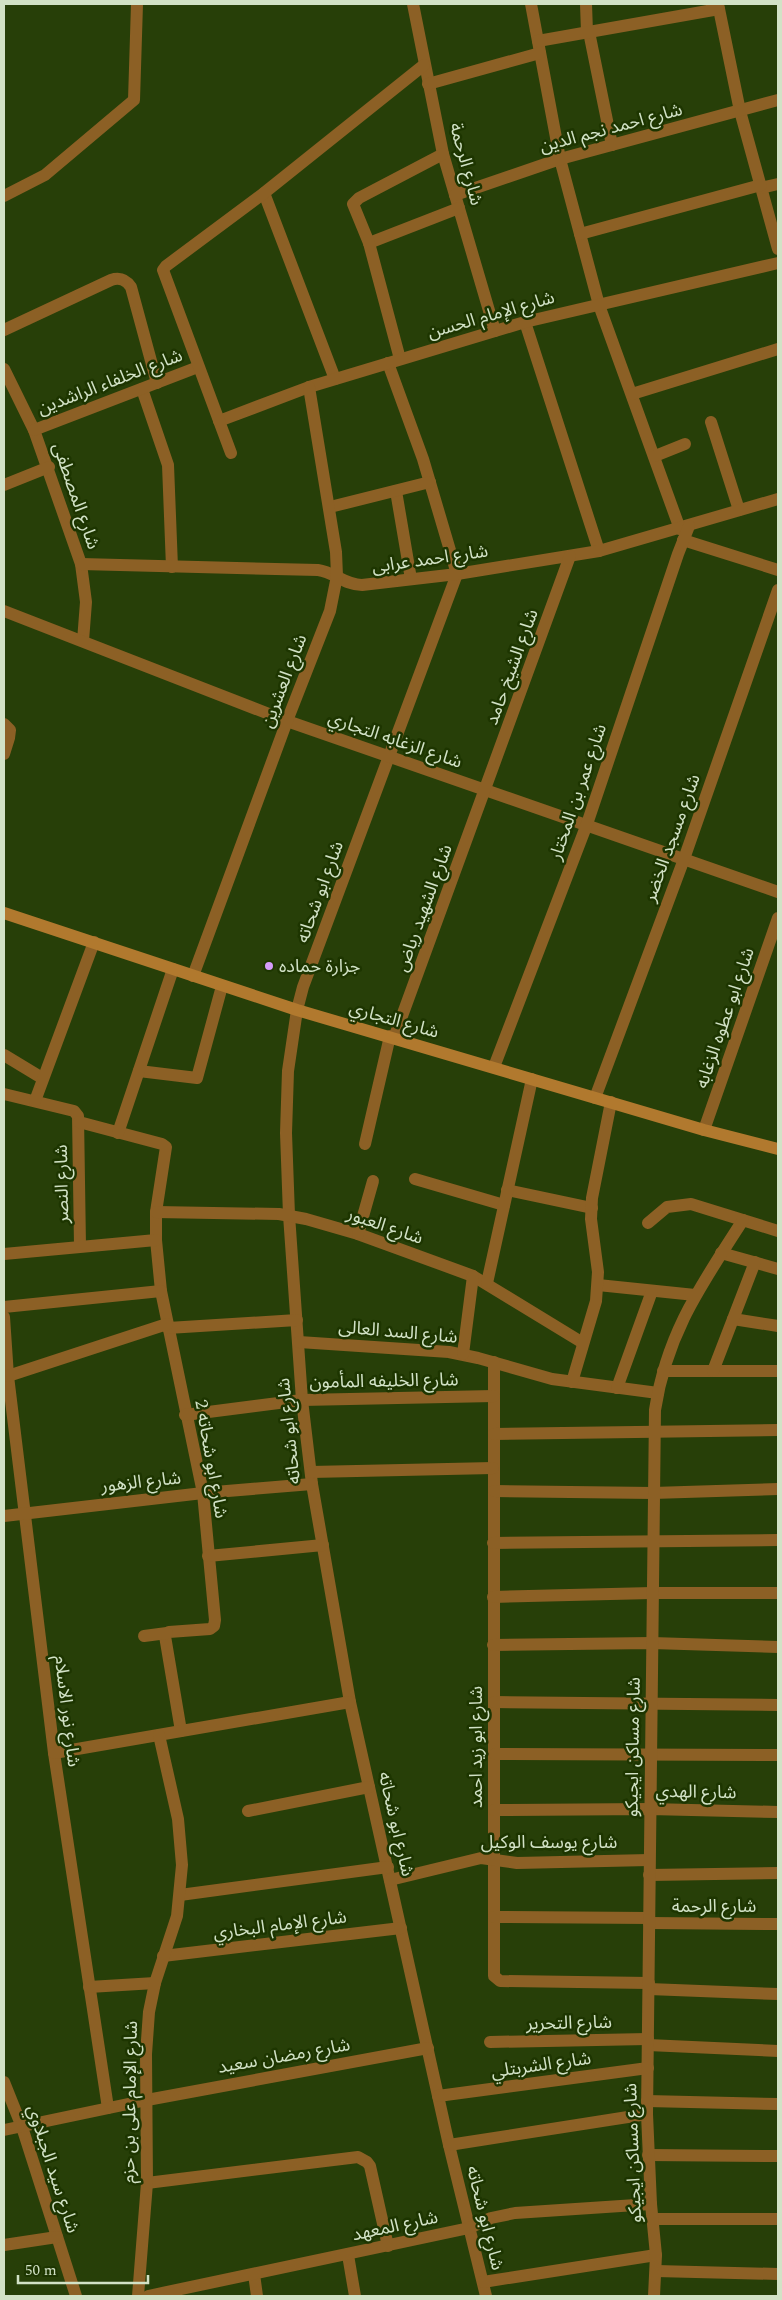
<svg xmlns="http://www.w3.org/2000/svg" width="782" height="2300" font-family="Spectral,'Noto Sans Arabic',serif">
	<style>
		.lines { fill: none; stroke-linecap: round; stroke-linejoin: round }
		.street { stroke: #8c6025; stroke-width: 12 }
		.secondary { stroke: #b1792e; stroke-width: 12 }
		.poi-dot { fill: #d59cfb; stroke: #1d3500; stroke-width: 2 }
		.labels { text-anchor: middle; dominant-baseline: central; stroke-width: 5; stroke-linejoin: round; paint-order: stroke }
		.street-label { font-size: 18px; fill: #d2e2c6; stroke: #1d3500 }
		.poi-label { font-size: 18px; fill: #d2e2c6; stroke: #1d3500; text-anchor: start }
	</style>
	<rect width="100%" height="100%" fill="#273f08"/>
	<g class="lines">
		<g class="street">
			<polyline points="413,4 443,154 495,331"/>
			<polyline points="531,4 560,159 599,305 680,529"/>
			<polyline points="586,4 587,32"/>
			<polyline points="718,4 740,111 778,249"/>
			<polyline points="589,32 612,145"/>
			<polyline points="538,41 719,9"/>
			<polyline points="428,84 540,53"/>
			<polyline points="761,188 778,184"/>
			<polyline points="264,193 335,379"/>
			<polyline points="455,195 560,159 778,100"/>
			<polyline points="4,196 45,175 134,100 137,4"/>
			<polyline points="580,234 761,185"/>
			<polyline points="369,243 459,208"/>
			<polyline points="525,322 599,551"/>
			<path d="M 4,330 L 111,280 C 120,277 126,280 131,287 L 157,383"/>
			<polyline points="400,359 369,243 353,204 359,198 443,154"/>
			<polyline points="388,363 423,459 457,574 303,987 297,1010 288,1071 286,1133 289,1215 302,1400 312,1484 350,1702 449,2145 486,2296"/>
			<polyline points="4,369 34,430 81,564 86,602 83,641"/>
			<polyline points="142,389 168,465 172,567"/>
			<polyline points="632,394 778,349"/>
			<polyline points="219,421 309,387 525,322 778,263"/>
			<polyline points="711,422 739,510"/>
			<polyline points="34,430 198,367"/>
			<polyline points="231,453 163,270 166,266 264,193 424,65"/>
			<polyline points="655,456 685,444"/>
			<polyline points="4,485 49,467"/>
			<polyline points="396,491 411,579"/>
			<polyline points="330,507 430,482"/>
			<polyline points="683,540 778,570"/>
			<path d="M 81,564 L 318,570 C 334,572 345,585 362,585 L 457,574 L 599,551 L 778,499"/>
			<polyline points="4,611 287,721 778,892"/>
			<polyline points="4,724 10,730 9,738 4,754"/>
			<polyline points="193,976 287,721 330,611 337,576 336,552 309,387"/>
			<polyline points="394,1038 570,556"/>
			<polyline points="4,1055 42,1078"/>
			<polyline points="494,1067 587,824 678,554 689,526"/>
			<polyline points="139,1071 197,1078 222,986"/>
			<polyline points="4,1094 74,1111 78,1116 80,1246"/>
			<polyline points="595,1098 684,859 778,590"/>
			<polyline points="35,1101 94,942"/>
			<polyline points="79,1122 162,1144 166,1147 156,1212 156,1240 161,1291 203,1493 215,1620 214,1626 210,1629 169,1632 165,1636 181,1731"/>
			<polyline points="704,1130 778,918"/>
			<polyline points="118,1133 173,969"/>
			<polyline points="365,1144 390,1036"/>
			<polyline points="415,1179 504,1205"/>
			<polyline points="507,1190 592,1208"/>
			<polyline points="156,1212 279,1214 306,1219 358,1234 473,1276 583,1343"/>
			<polyline points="648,1223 667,1207 691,1204 778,1231"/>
			<polyline points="358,1234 373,1181"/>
			<polyline points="721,1253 778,1269"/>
			<polyline points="4,1254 156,1240"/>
			<polyline points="487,1283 532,1079"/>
			<polyline points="598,1285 695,1295"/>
			<polyline points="4,1307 161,1291"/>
			<polyline points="4,1317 8,1376 54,1753 108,2108"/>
			<polyline points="733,1319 778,1326"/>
			<polyline points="168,1328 297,1320"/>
			<polyline points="299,1342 449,1352 478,1358 552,1379 658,1393"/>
			<polyline points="463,1354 473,1276"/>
			<polyline points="494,1362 494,1976 500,1981 649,1983"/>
			<polyline points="663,1371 778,1371"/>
			<polyline points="713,1371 755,1262"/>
			<polyline points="8,1376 167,1324"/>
			<polyline points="572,1382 596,1301 598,1272 591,1219 592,1198 611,1102"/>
			<polyline points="617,1388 652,1291"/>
			<polyline points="185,1415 302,1400 494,1396"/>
			<polyline points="494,1434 778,1430"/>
			<polyline points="311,1472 493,1468"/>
			<polyline points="494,1491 653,1493 778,1489"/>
			<polyline points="4,1516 203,1493 312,1484"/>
			<polyline points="493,1543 778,1540"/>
			<polyline points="208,1556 323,1545"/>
			<polyline points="493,1597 652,1593 778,1593"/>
			<polyline points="144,1636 167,1633"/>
			<polyline points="493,1645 652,1643 778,1647"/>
			<polyline points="494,1702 778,1705"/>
			<polyline points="54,1753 350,1702"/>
			<polyline points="495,1754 778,1755"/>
			<polyline points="494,1810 650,1809 778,1812"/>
			<polyline points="248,1811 369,1787"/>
			<polyline points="649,1875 778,1873"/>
			<polyline points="390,1880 481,1858 517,1863 649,1860"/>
			<polyline points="180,1895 388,1867"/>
			<polyline points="494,1917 649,1918"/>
			<polyline points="649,1923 778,1924"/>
			<polyline points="163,1956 401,1928"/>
			<polyline points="89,1987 155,1983"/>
			<polyline points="649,1989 778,1994"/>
			<polyline points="490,2042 648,2039"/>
			<polyline points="648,2045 778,2051"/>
			<polyline points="4,2082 22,2127 76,2296"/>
			<polyline points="438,2096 648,2068"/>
			<polyline points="647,2101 778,2104"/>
			<polyline points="4,2130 147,2100 428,2048"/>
			<polyline points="449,2145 647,2114"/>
			<polyline points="648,2155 778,2156"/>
			<polyline points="147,2183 358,2157 367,2162 370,2166 388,2246"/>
			<polyline points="652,2219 778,2219"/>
			<polyline points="4,2245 57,2237"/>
			<polyline points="348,2255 355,2296"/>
			<polyline points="656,2271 778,2274"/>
			<polyline points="254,2274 257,2296"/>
			<polyline points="483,2282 656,2255"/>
			<polyline points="138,2296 147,2183 146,2054 149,2012 155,1983 177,1916 182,1865 178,1819 159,1735"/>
			<polyline points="148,2296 469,2228 491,2218 515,2213 651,2204"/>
			<path d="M 654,2296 L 656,2255 L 651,2204 L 647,2114 L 655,1410 C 667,1332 702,1284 743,1220"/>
		</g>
		<polyline class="secondary" points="4,913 297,1010 704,1130 778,1149"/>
	</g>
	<circle class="poi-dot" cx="269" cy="966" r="5"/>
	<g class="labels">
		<g class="street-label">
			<text transform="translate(611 128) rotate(-15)">شارع احمد نجم الدين</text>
			<text transform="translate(466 164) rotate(75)">شارع الرحمة</text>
			<text transform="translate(491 315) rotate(-16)">شارع الإمام الحسن</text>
			<text transform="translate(110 382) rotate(-21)">شارع الخلفاء الراشدين</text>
			<text transform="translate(76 496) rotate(71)">شارع المصطفى</text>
			<text transform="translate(430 559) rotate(-8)">شارع احمد عرابى</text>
			<text transform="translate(512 667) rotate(-70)">شارع الشيخ حامد</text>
			<text transform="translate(284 681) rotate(-69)">شارع العشرين</text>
			<text transform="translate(395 740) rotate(19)">شارع الزغابه التجاري</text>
			<text transform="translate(578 792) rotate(-71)">شارع عمر بن المختار</text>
			<text transform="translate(672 838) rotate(-70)">شارع مسجد الخضر</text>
			<text transform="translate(320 892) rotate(-70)">شارع ابو شحاته</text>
			<text transform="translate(424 908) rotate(-70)">شارع الشهيد رياض</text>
			<text transform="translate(725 1018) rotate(-71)">شارع ابو عطوه الزغابه</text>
			<text transform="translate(394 1020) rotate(16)">شارع التجاري</text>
			<text transform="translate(62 1184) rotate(-91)">شارع النصر</text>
			<text transform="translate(385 1226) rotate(19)">شارع العبور</text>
			<text transform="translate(398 1332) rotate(5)">شارع السد العالى</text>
			<text transform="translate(384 1381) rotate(-1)">شارع الخليفه المأمون</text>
			<text transform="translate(289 1431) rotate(-96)">شارع ابو شحاته</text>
			<text transform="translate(211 1459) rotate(80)">شارع ابو شحاته 2</text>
			<text transform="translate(141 1482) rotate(-6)">شارع الزهور</text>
			<text transform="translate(67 1711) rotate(83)">شارع نور الاسلام</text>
			<text transform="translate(476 1747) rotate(-90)">شارع ابو زيد احمد</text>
			<text transform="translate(633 1747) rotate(-89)">شارع مساكن ايجيكو</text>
			<text transform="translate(696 1792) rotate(1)">شارع الهدي</text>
			<text transform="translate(396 1824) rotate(77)">شارع ابو شحاته</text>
			<text x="549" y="1842">شارع يوسف الوكيل</text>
			<text x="714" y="1906">شارع الرحمة</text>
			<text transform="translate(280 1925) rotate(-7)">شارع الإمام البخاري</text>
			<text transform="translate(569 2023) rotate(-1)">شارع التحرير</text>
			<text transform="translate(284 2056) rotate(-10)">شارع رمضان سعيد</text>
			<text transform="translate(541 2065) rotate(-8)">شارع الشربتلي</text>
			<text transform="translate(130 2102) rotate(-89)">شارع الإمام على بن حزم</text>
			<text transform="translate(633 2153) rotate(-92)">شارع مساكن ايجيكو</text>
			<text transform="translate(53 2169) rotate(72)">شارع سيد الجبلاوي</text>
			<text transform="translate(485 2218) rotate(76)">شارع ابو شحاته</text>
			<text transform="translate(395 2226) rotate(-12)">شارع المعهد</text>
		</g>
		<g class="poi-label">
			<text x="279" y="966">جزارة حماده</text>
		</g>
	</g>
	<rect width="782" height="2300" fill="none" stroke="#d2e2c6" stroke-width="10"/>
	<path d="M18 2275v8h130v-8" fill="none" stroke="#d2e2c6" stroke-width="2.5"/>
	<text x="25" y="2275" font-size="15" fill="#d2e2c6" stroke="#1d3500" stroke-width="4" paint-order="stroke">50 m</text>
</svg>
